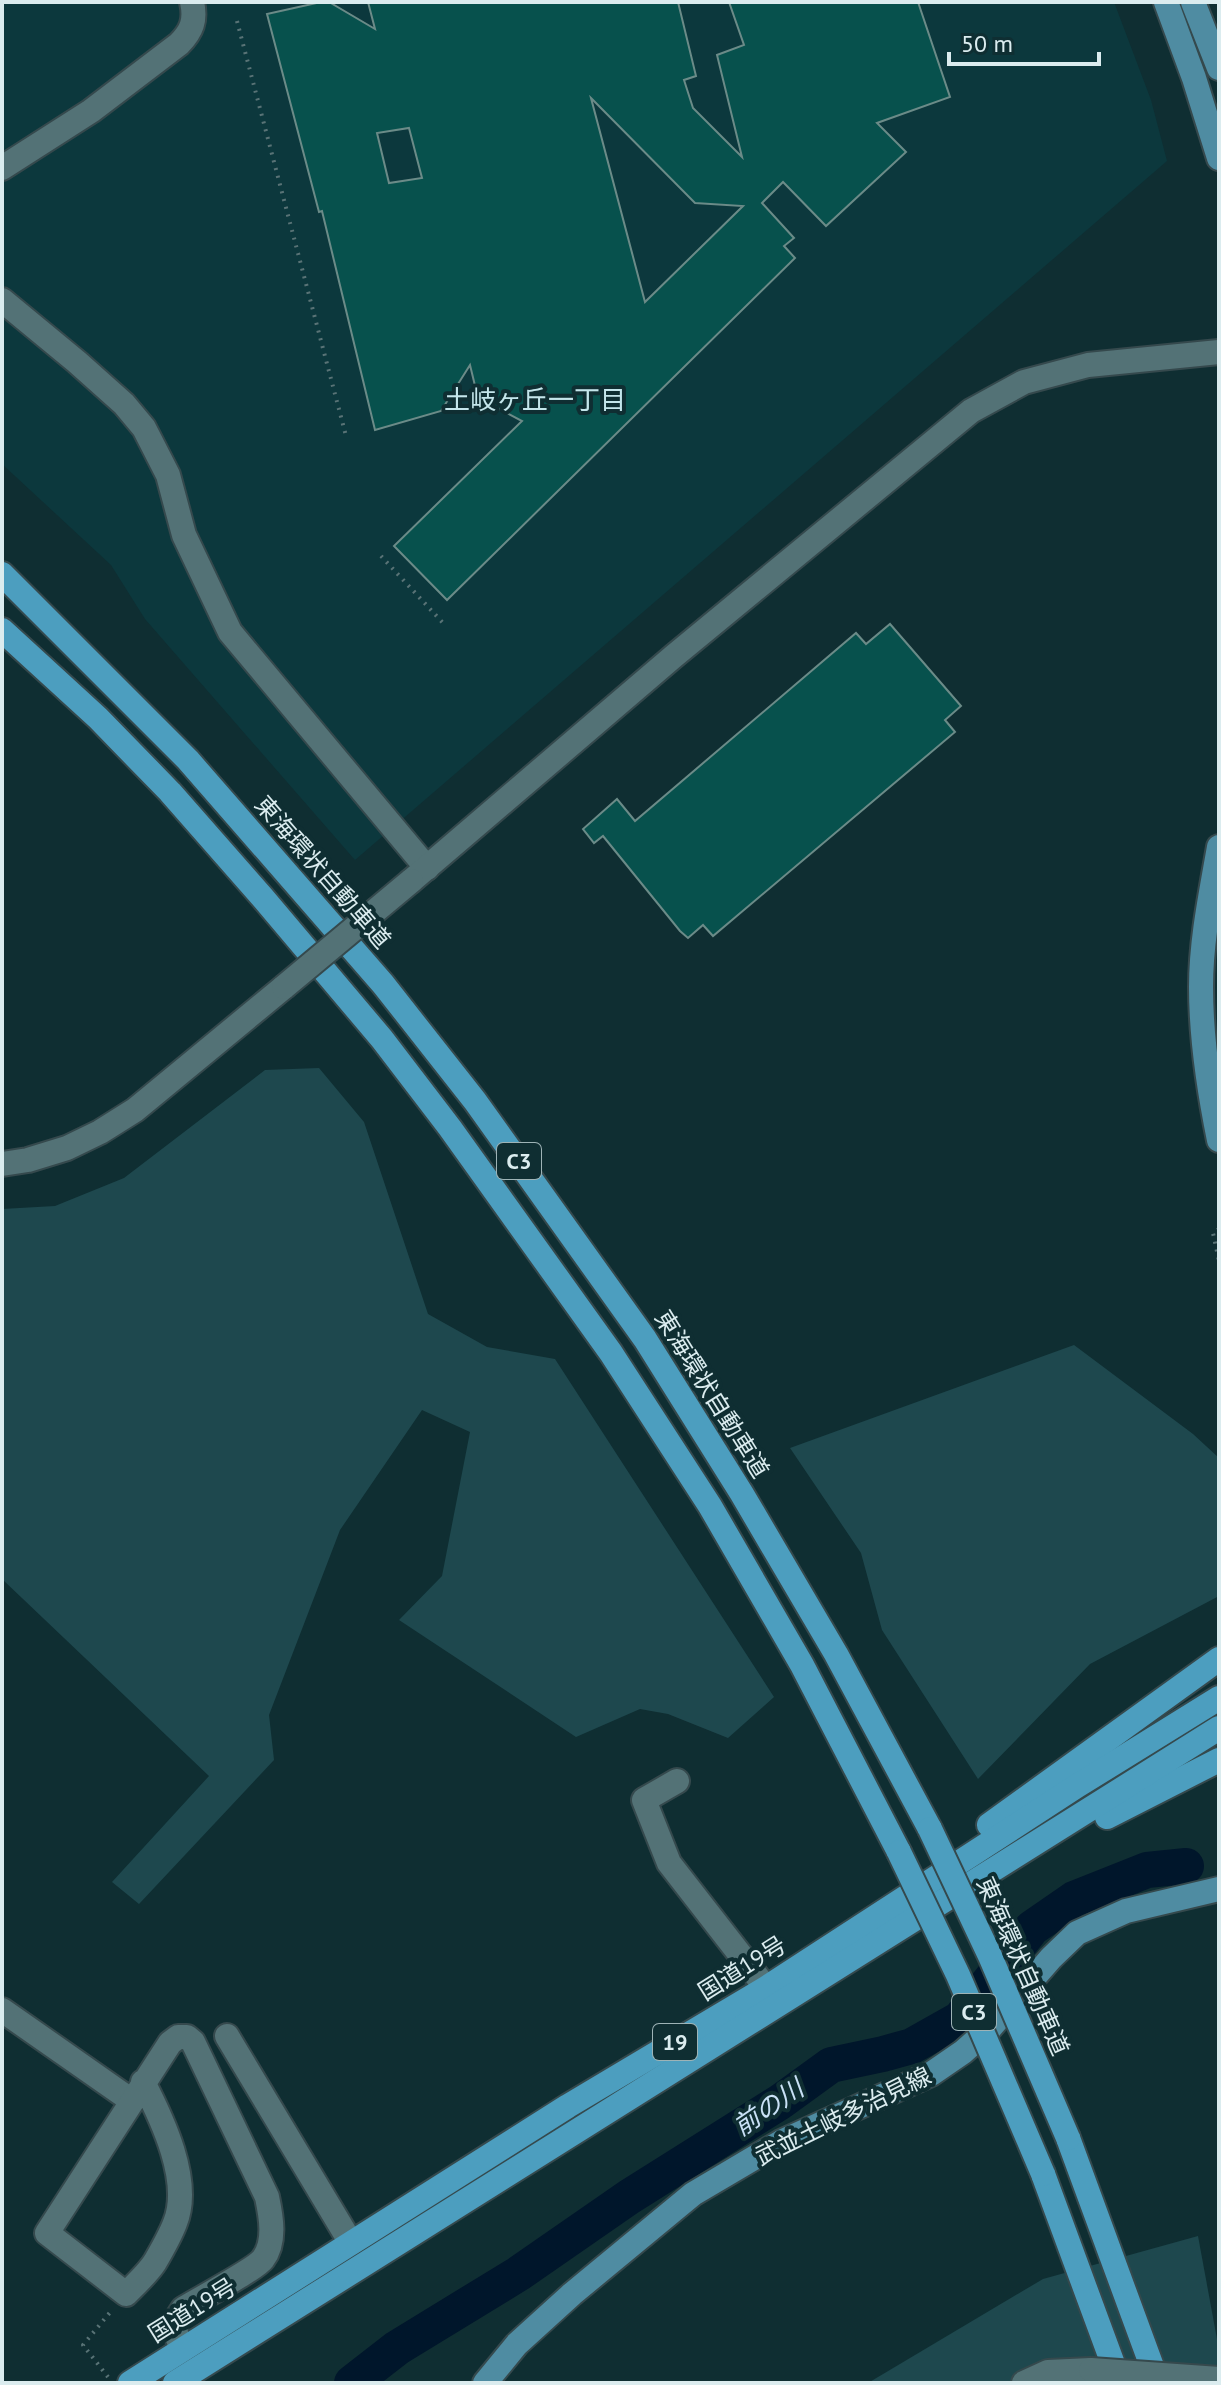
<svg xmlns="http://www.w3.org/2000/svg" width="1221" height="2385" font-family="'PT Sans','Noto Sans JP',sans-serif">
	<style>
		.built { fill: #0c383d }
		.green { fill: #1e484e }
		.lines { fill: none; stroke-linecap: round; stroke-linejoin: round }
		.river { stroke: #00162b; stroke-width: 36 }
		.building { fill: #07514d; stroke: #6b8b88; stroke-width: 2; fill-rule: evenodd }
		.minor-casing { stroke: #35494d; stroke-width: 28 }
		.major-casing { stroke: #35494d; stroke-width: 28 }
		.highway-casing { stroke: #35494d; stroke-width: 28 }
		.path { stroke: #597376; stroke-width: 4; stroke-dasharray: 2 6; stroke-linecap: butt }
		.minor { stroke: #537276; stroke-width: 24 }
		.major { stroke: #4f8ca2; stroke-width: 24 }
		.highway { stroke: #4c9ebf; stroke-width: 24 }
		.minor-bridge-casing { stroke: #35494d; stroke-width: 28; stroke-linecap: butt }
		.highway-bridge-casing { stroke: #35494d; stroke-width: 28; stroke-linecap: butt }
		.minor-bridge { stroke: #537276; stroke-width: 24 }
		.highway-bridge { stroke: #4c9ebf; stroke-width: 24 }
		.labels { text-anchor: middle; dominant-baseline: central; stroke-width: 8; stroke-linejoin: round; paint-order: stroke }
		.shield { fill: #0f2e32; stroke: #9eb3b6; stroke-width: 2 }
		.shield-label { font-size: 22px; font-weight: bold; fill: #dbecef }
		.street-label { font-size: 24px; fill: #dbecef; stroke: #0f2e32 }
		.neighbourhood-label { font-size: 26px; fill: #c4e6eb; stroke: #0f2e32 }
		.water-label { font-size: 26px; font-style: italic; fill: #cae2f7; stroke: #0f2e32 }
	</style>
	<rect width="100%" height="100%" fill="#0f2e32"/>
	<polygon class="built" points="2,2 1114,2 1151,100 1167,161 355,860 145,619 111,565 2,464"/>
	<g class="green">
		<polygon points="319,1068 364,1122 428,1314 487,1347 555,1359 774,1697 728,1738 668,1714 640,1709 576,1737 399,1620 442,1576 470,1432 422,1410 340,1530 269,1715 274,1760 139,1904 112,1882 209,1776 2,1579 2,1209 55,1206 124,1178 265,1070"/>
		<polygon points="1074,1345 1193,1434 1219,1458 1219,1596 1090,1664 978,1779 882,1630 861,1553 790,1448"/>
		<polygon points="1198,2236 1219,2350 1219,2383 868,2383 1043,2279"/>
	</g>
	<g class="lines">
		<polyline class="river" points="352,2383 397,2348 518,2274 629,2197 780,2102 831,2065 883,2054 912,2046 960,2019 1032,1928 1074,1899 1147,1870 1186,1866"/>
	</g>
	<g class="building">
		<path d="M 321,2 L 329,2 L 375,29 L 368,2 L 678,2 L 696,76 L 684,80 L 693,108 L 742,157 L 717,55 L 744,45 L 729,2 L 918,2 L 950,97 L 877,123 L 906,152 L 826,226 L 783,182 L 762,203 L 794,238 L 784,246 L 795,258 L 447,600 L 394,546 L 522,421 L 478,398 L 470,365 L 441,411 L 375,430 L 322,211 L 319,212 L 267,14 ZM 591,98 L 695,203 L 743,206 L 645,302 ZM 409,128 L 422,178 L 389,183 L 377,133 Z"/>
		<polygon points="890,624 961,706 945,720 955,732 713,936 703,925 688,938 680,931 603,836 594,843 583,829 617,799 635,821 856,633 866,644"/>
	</g>
	<g class="lines">
		<g class="minor-casing">
			<g id="minor">
				<path d="M 2,168 L 91,111 L 179,44 C 192,31 196,20 192,2"/>
				<polyline points="2,300 77,362 124,404 144,428 168,475 184,535 230,632 427,868"/>
				<polyline points="411,881 674,656 971,411 1024,382 1088,365 1219,352"/>
				<polyline points="2,1164 28,1160 67,1148 100,1132 135,1110 284,987"/>
				<polyline points="677,1781 644,1800 669,1863 766,1988"/>
				<polyline points="2,2010 132,2101"/>
				<polyline points="227,2036 351,2243"/>
				<path d="M 143,2082 C 162,2119 192,2181 175,2223 C 170,2236 162,2250 155,2262 C 148,2273 136,2284 126,2294 L 47,2233 L 170,2043 L 178,2037 L 187,2037 L 193,2042 L 267,2197 C 271,2216 276,2242 263,2259 C 256,2269 197,2300 183,2309 C 172,2324 174,2334 183,2349"/>
				<polyline points="1024,2383 1048,2372 1091,2370"/>
			</g>
		</g>
		<g class="major-casing">
			<g id="major">
				<polyline points="1166,2 1194,78 1219,158"/>
				<polyline points="1193,2 1219,68"/>
				<path d="M 1219,847 C 1211,893 1201,940 1201,987 C 1201,1038 1209,1091 1219,1140"/>
				<polyline points="485,2383 517,2344 572,2294 693,2194 781,2142 931,2074 963,2052 990,2028 1051,1958 1077,1933 1126,1911 1219,1889"/>
			</g>
		</g>
		<g class="highway-casing">
			<g id="highway">
				<polyline points="2,574 188,760 383,984 475,1101 645,1339 742,1494 836,1654 930,1829"/>
				<polyline points="2,630 98,718 170,792 263,898 382,1039 450,1128 611,1353 710,1506 802,1665 899,1852"/>
				<polyline points="1107,1817 1219,1760"/>
				<polyline points="989,1825 1219,1659"/>
				<polyline points="1068,2138 1158,2383"/>
				<polyline points="1043,2174 1120,2383"/>
				<polyline points="130,2383 568,2106 766,1988 1077,1786 1219,1698"/>
				<polyline points="175,2383 1219,1728"/>
			</g>
		</g>
		<g class="path">
			<polyline points="237,21 346,436"/>
			<polyline points="381,556 443,623"/>
			<polyline points="1219,1229 1213,1233 1219,1261"/>
			<polyline points="108,2377 83,2345 112,2310"/>
		</g>
		<use href="#minor" class="minor"/>
		<use href="#major" class="major"/>
		<use href="#highway" class="highway"/>
		<g class="minor-bridge-casing">
			<g id="minor-bridge">
				<polyline points="284,987 411,881"/>
				<polyline points="1091,2370 1219,2379"/>
			</g>
		</g>
		<g class="highway-bridge-casing">
			<g id="highway-bridge">
				<polyline points="930,1829 990,1956 1068,2138"/>
				<polyline points="899,1852 958,1975 1043,2174"/>
			</g>
		</g>
		<use href="#minor-bridge" class="minor-bridge"/>
		<use href="#highway-bridge" class="highway-bridge"/>
	</g>
	<g class="labels">
		<g class="shield">
			<rect x="497" y="1143" width="44" height="36" rx="6"/>
			<rect x="952" y="1994" width="44" height="36" rx="6"/>
			<rect x="653" y="2024" width="44" height="36" rx="6"/>
		</g>
		<g class="shield-label">
			<text x="519" y="1161">C3</text>
			<text x="974" y="2012">C3</text>
			<text x="675" y="2042">19</text>
		</g>
		<g class="street-label">
			<text transform="translate(323 872) rotate(49)">東海環状自動車道</text>
			<text transform="translate(712 1394) rotate(58)">東海環状自動車道</text>
			<text transform="translate(1023 1966) rotate(66)">東海環状自動車道</text>
			<text transform="translate(742 1968) rotate(-32)">国道19号</text>
			<text transform="translate(843 2116) rotate(-26)">武並土岐多治見線</text>
			<text transform="translate(192 2310) rotate(-32)">国道19号</text>
		</g>
		<g class="neighbourhood-label">
			<text x="535" y="399">土岐ヶ丘一丁目</text>
		</g>
		<g class="water-label">
			<text transform="translate(768 2107) rotate(-34)">前の川</text>
		</g>
	</g>
	<rect width="1221" height="2385" fill="none" stroke="#dbecef" stroke-width="8"/>
	<path d="M949 52v12h150v-12" fill="none" stroke="#dbecef" stroke-width="4"/>
	<text x="961" y="52" font-size="24" fill="#dbecef" stroke="#0f2e32" stroke-width="6" paint-order="stroke">50 m</text>
</svg>
